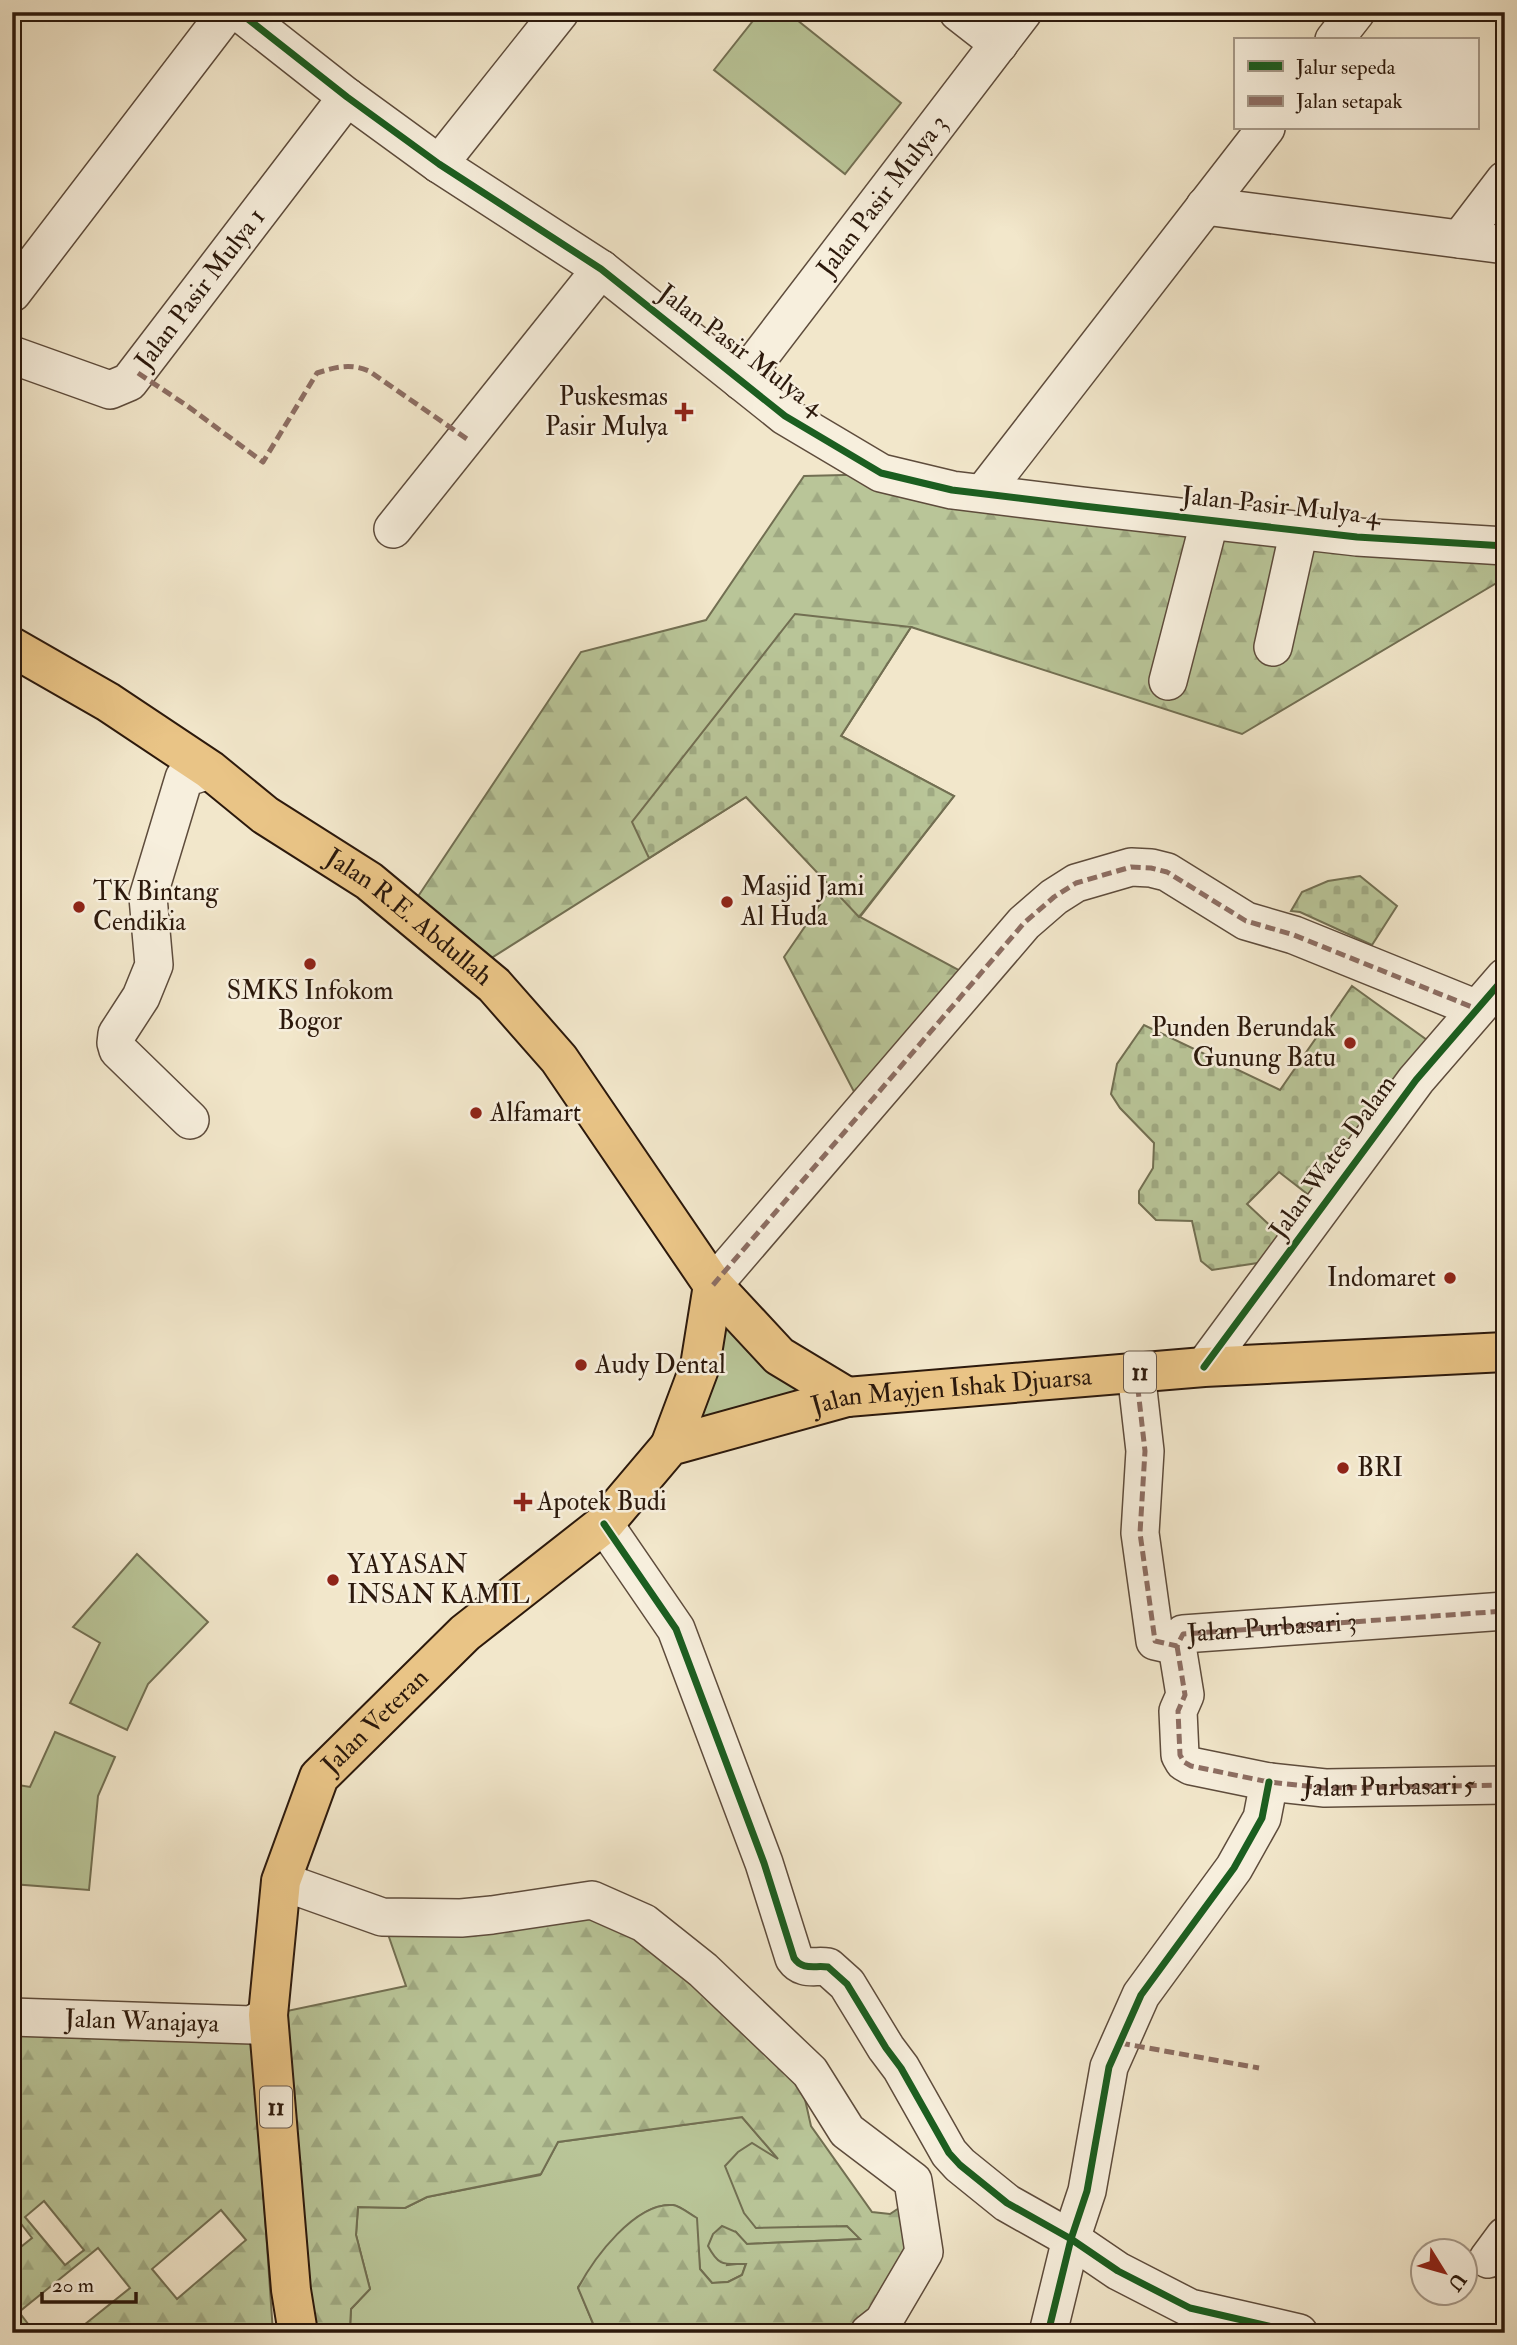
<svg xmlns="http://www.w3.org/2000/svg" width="1517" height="2345" font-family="'IM FELL Double Pica',serif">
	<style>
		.grass { fill: #b9c598; stroke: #726f52; stroke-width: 2 }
		.forest { fill: url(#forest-firs); stroke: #726f52; stroke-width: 2; fill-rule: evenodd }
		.cemetery { fill: url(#cemetery-stones); stroke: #726f52; stroke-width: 2 }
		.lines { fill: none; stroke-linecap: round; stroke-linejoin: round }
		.street-casing { stroke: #5e4c3c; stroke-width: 40 }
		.primary-casing { stroke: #2c190c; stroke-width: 42 }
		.street { stroke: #f7efdd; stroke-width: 37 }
		.primary { stroke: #e9c486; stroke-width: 38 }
		.quiet { stroke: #8d6e63; stroke-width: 5; stroke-dasharray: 10 5; stroke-linecap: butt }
		.cycleway-casing { stroke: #f7efdd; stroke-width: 11 }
		.cycleway { stroke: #1b5e20; stroke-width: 7 }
		.poi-dot { fill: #8f2418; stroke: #f7efdd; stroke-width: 2.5 }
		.labels { text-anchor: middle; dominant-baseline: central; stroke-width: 5; stroke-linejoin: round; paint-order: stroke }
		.shield { fill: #f7efdd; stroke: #69594b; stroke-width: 2 }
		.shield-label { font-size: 24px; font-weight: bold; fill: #2c190c }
		.street-label { font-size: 26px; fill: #2c190c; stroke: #f7efdd }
		.poi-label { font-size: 26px; fill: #2c190c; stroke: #f7efdd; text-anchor: start }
	</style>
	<defs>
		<pattern id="forest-firs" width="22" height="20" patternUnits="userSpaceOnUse" patternTransform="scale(1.75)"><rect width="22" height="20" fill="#b9c598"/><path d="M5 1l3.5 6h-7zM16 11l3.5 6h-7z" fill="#9fa982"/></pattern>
		<pattern id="cemetery-stones" width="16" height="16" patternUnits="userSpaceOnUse" patternTransform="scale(1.75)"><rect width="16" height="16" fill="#b9c598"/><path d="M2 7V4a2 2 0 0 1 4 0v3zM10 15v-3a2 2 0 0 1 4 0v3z" fill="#9fa982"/></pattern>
	</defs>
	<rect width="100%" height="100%" fill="#f2e7cb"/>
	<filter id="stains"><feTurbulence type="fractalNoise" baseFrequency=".00286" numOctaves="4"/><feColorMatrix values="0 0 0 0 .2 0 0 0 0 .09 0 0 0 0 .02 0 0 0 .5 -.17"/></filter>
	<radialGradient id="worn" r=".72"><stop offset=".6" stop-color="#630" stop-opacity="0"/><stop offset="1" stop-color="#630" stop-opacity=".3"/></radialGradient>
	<g class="grass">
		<polygon points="760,12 787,12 901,103 845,174 714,70"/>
		<polygon points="713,1285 847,1397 670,1446"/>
		<polygon points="137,1554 208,1622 148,1684 127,1730 70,1703 100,1643 73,1627"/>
		<polygon points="55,1732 115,1757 98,1796 89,1890 12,1884 12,1784 30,1787"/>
		<path d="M 742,2117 L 780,2161 L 756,2227 L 847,2226 L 861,2239 L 746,2244 L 736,2232 L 727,2265 L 746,2263 L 742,2275 L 728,2282 L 712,2283 L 700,2269 L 696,2218 C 690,2214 680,2206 673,2205 C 633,2202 599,2260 578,2287 L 597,2333 L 353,2333 L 350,2328 L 351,2309 L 370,2289 L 356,2235 L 358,2207 L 405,2208 L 427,2197 L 540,2175 L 558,2142 Z"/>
	</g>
	<g class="forest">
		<polygon points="885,474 1505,546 1505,578 1242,734 911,627 841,736 954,796 860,917 968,975 864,1111 784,957 832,887 746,797 474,969 407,913 581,652 706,620 804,476"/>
		<path d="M 592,1900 L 796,2059 L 811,2126 L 872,2212 L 890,2214 L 905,2204 L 919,2245 L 864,2333 L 597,2333 L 578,2288 C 594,2258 635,2202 673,2205 C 680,2206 690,2214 697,2218 L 700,2269 L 712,2283 L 728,2282 L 742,2275 L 746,2264 C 724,2264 719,2267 708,2246 L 713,2234 L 722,2226 L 736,2232 L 747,2244 L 860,2239 L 847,2226 L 756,2228 L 744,2213 L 725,2166 L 738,2152 L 752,2143 L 778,2159 L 742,2117 L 558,2142 L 541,2174 L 427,2197 L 405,2208 L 358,2207 L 356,2235 L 370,2289 L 351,2309 L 350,2328 L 353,2333 L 299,2333 L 268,2015 L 406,1986 L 382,1917 Z"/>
		<path d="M 12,2022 L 252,2025 L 273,2333 L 74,2333 L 130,2288 L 98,2248 L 19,2312 L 35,2333 L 12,2333 L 12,2254 L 32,2238 L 12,2212 ZM 44,2201 L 84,2250 L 65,2265 L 25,2217 ZM 221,2210 L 246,2240 L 177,2299 L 152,2269 Z"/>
	</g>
	<g class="cemetery">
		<polygon points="795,614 911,627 841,736 954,796 859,917 746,797 649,858 632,822"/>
		<polygon points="1360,876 1397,906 1372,945 1300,912 1291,911 1302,892 1328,881"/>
		<polygon points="1352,986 1427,1040 1310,1196 1279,1172 1247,1204 1280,1235 1264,1262 1212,1270 1201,1261 1192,1221 1156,1220 1139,1203 1139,1191 1153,1168 1154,1143 1120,1108 1111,1094 1117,1064 1144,1025 1280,1090"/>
	</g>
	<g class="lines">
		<g class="street-casing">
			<g id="street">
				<polyline points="239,12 347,97 439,164 601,269 785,416 881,473 952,490 1083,506 1357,537 1505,546"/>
				<polyline points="958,12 999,44"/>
				<polyline points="1334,40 1356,12"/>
				<polyline points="439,164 560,12"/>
				<polyline points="1205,206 1505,245"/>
				<polyline points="1460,239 1505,180"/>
				<polyline points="12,293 227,12"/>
				<path id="s1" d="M 12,355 L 110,390 L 129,382 L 347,97"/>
				<path id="s2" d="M 741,381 L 1023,12"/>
				<polyline points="984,492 1266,128"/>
				<polyline points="393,529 601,269"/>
				<polyline points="1273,647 1299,530"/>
				<polyline points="1168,681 1210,519"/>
				<polyline points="190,1120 118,1050 116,1043 117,1034 141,997 154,965 148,897 184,778 210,770"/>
				<polyline points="713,1285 1024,923 1054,897 1076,883 1131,867 1151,868 1167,872 1246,921 1294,935 1477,1009"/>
				<polyline points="1204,1367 1416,1080 1505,977"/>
				<polyline points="1136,1372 1145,1451 1140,1533 1155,1641 1177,1646 1183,1634 1505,1611"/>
				<path d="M 604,1524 L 676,1629 L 764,1863 L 794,1958 C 803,1971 815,1965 828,1967 L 847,1984 L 886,2048 L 901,2068 L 949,2153 L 960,2165 L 1007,2203 L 1071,2239 L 1118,2271 L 1190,2308 L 1299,2333"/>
				<polyline points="1177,1646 1185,1695 1178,1711 1180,1755 1184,1762 1191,1766 1269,1782 1325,1788 1505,1785"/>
				<polyline points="281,1881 382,1917 461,1918 492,1915 592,1900 644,1923 703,1970 810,2072 847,2131 913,2181 924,2252 883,2322 869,2333"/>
				<path id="s3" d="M 12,2017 L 252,2025 L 268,2015"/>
				<polyline points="1488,2259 1505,2236"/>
				<polyline points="1048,2333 1071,2239 1087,2191 1109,2067 1141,1995 1234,1868 1262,1818 1269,1782"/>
			</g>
		</g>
		<g class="primary-casing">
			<g id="primary">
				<path id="s4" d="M 12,647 L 108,702 L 210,770 L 265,815 L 369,881 L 494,985 L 559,1059 L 713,1285 L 779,1356 L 847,1397"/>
				<polyline points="670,1446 700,1366 713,1285"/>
				<path id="s5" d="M 298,2333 L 291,2290 L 268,2015 L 281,1881 L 319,1777 L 465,1633 L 604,1524 L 670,1446 L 847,1397 L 1204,1367 L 1505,1352"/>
			</g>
		</g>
		<use href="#street" class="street"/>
		<use href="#primary" class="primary"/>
		<g class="quiet">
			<path d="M 138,373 L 186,405 L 263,462 L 317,373 C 336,367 350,363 369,371 L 467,439"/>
			<polyline points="713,1285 1024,923 1054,897 1076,883 1131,867 1151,868 1167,872 1246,921 1294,935 1477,1009"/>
			<path id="s6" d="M 1136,1372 L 1145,1451 L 1140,1533 L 1155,1641 L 1177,1646 L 1183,1634 L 1505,1611"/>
			<path id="s7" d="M 1177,1646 L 1185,1695 L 1178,1711 L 1180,1755 L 1184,1762 L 1191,1766 L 1269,1782 L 1325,1788 L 1505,1785"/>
			<polyline points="1120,2043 1259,2068"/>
		</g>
		<g class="cycleway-casing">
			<g id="cycleway">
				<polyline points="239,12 347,97 439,164 601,269 785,416 881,473 952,490 1083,506 1357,537 1505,546"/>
				<polyline points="1204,1367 1416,1080 1505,977"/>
				<path d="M 604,1524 L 676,1629 L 764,1863 L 794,1958 C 803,1971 815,1965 828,1967 L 847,1984 L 886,2048 L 901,2068 L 949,2153 L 960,2165 L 1007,2203 L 1071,2239 L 1118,2271 L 1190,2308 L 1299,2333"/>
				<polyline points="1048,2333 1071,2239 1087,2191 1109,2067 1141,1995 1234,1868 1262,1818 1269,1782"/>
			</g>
		</g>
		<use href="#cycleway" class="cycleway"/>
	</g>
	<g class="poi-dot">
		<path d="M680.5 401.5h7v7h7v7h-7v7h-7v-7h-7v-7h7z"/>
		<circle cx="727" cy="902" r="7"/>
		<circle cx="79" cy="907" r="7"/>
		<circle cx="310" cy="964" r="7"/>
		<circle cx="1350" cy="1043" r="7"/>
		<circle cx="476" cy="1113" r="7"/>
		<circle cx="1450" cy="1278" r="7"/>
		<circle cx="581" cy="1365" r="7"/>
		<circle cx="1343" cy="1468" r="7"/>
		<path d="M519.5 1491.5h7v7h7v7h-7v7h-7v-7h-7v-7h7z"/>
		<circle cx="333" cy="1580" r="7"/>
	</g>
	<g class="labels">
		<g class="shield">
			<rect x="1124" y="1351.5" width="32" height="41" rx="5"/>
			<rect x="260" y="2086.5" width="32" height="41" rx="5"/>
		</g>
		<g class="shield-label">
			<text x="1140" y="1372">11</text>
			<text x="276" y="2107">11</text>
		</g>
		<g class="street-label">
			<text stroke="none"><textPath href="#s2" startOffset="233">Jalan Pasir Mulya 3</textPath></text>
			<text stroke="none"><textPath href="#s1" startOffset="242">Jalan Pasir Mulya 1</textPath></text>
			<text transform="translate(741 350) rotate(37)">Jalan Pasir Mulya 4</text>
			<text transform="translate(1281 506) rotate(6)">Jalan Pasir Mulya 4</text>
			<text stroke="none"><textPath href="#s4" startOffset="481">Jalan R.E. Abdullah</textPath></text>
			<text transform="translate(1333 1157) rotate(-54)">Jalan Wates Dalam</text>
			<text stroke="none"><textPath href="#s5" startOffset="1337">Jalan Mayjen Ishak Djuarsa</textPath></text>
			<text stroke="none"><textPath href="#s6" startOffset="396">Jalan Purbasari 3</textPath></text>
			<text stroke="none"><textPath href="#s5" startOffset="644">Jalan Veteran</textPath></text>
			<text stroke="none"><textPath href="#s7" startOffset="327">Jalan Purbasari 5</textPath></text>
			<text stroke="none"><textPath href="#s3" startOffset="130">Jalan Wanajaya</textPath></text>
		</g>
		<g class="poi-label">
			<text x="668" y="397" text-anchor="end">Puskesmas<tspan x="668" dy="30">Pasir Mulya</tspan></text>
			<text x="741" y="887">Masjid Jami<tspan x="741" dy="30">Al Huda</tspan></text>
			<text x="93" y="892">TK Bintang<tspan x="93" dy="30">Cendikia</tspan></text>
			<text x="310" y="991" text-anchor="middle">SMKS Infokom<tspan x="310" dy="30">Bogor</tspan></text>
			<text x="1336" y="1028" text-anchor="end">Punden Berundak<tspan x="1336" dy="30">Gunung Batu</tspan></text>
			<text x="490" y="1113">Alfamart</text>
			<text x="1436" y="1278" text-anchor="end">Indomaret</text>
			<text x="595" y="1365">Audy Dental</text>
			<text x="1357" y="1468">BRI</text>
			<text x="537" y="1502">Apotek Budi</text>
			<text x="347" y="1565">YAYASAN<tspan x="347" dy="30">INSAN KAMIL</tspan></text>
		</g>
	</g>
	<rect width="1517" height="2345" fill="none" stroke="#f2e7cb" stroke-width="42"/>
	<rect x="14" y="14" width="1489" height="2317" fill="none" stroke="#2c190c" stroke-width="3.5"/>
	<rect x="21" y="21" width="1475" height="2303" fill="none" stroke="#2c190c" stroke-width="2"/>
	<rect x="1234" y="38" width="245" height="91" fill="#f7efdd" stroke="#a69989" stroke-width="2"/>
	<rect x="1248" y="61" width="35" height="10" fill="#1b5e20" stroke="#a69989" stroke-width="2"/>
	<text x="1296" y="74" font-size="21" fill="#2c190c">Jalur sepeda</text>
	<rect x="1248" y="96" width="35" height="10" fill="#8d6e63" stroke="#a69989" stroke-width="2"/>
	<text x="1296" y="108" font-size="21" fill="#2c190c">Jalan setapak</text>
	<g transform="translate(1444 2272) rotate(127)"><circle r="33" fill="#f7efdd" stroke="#a69989" stroke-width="2"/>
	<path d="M0-5L12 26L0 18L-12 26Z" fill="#8f2418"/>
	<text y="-10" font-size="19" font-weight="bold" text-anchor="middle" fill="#2c190c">U</text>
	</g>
	<path d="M42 2292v10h94v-10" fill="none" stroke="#2c190c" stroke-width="3.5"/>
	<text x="52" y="2292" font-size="21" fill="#2c190c" stroke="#f7efdd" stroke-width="5" paint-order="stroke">20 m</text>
	<rect width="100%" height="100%" filter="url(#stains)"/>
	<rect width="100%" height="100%" fill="url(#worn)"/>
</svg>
